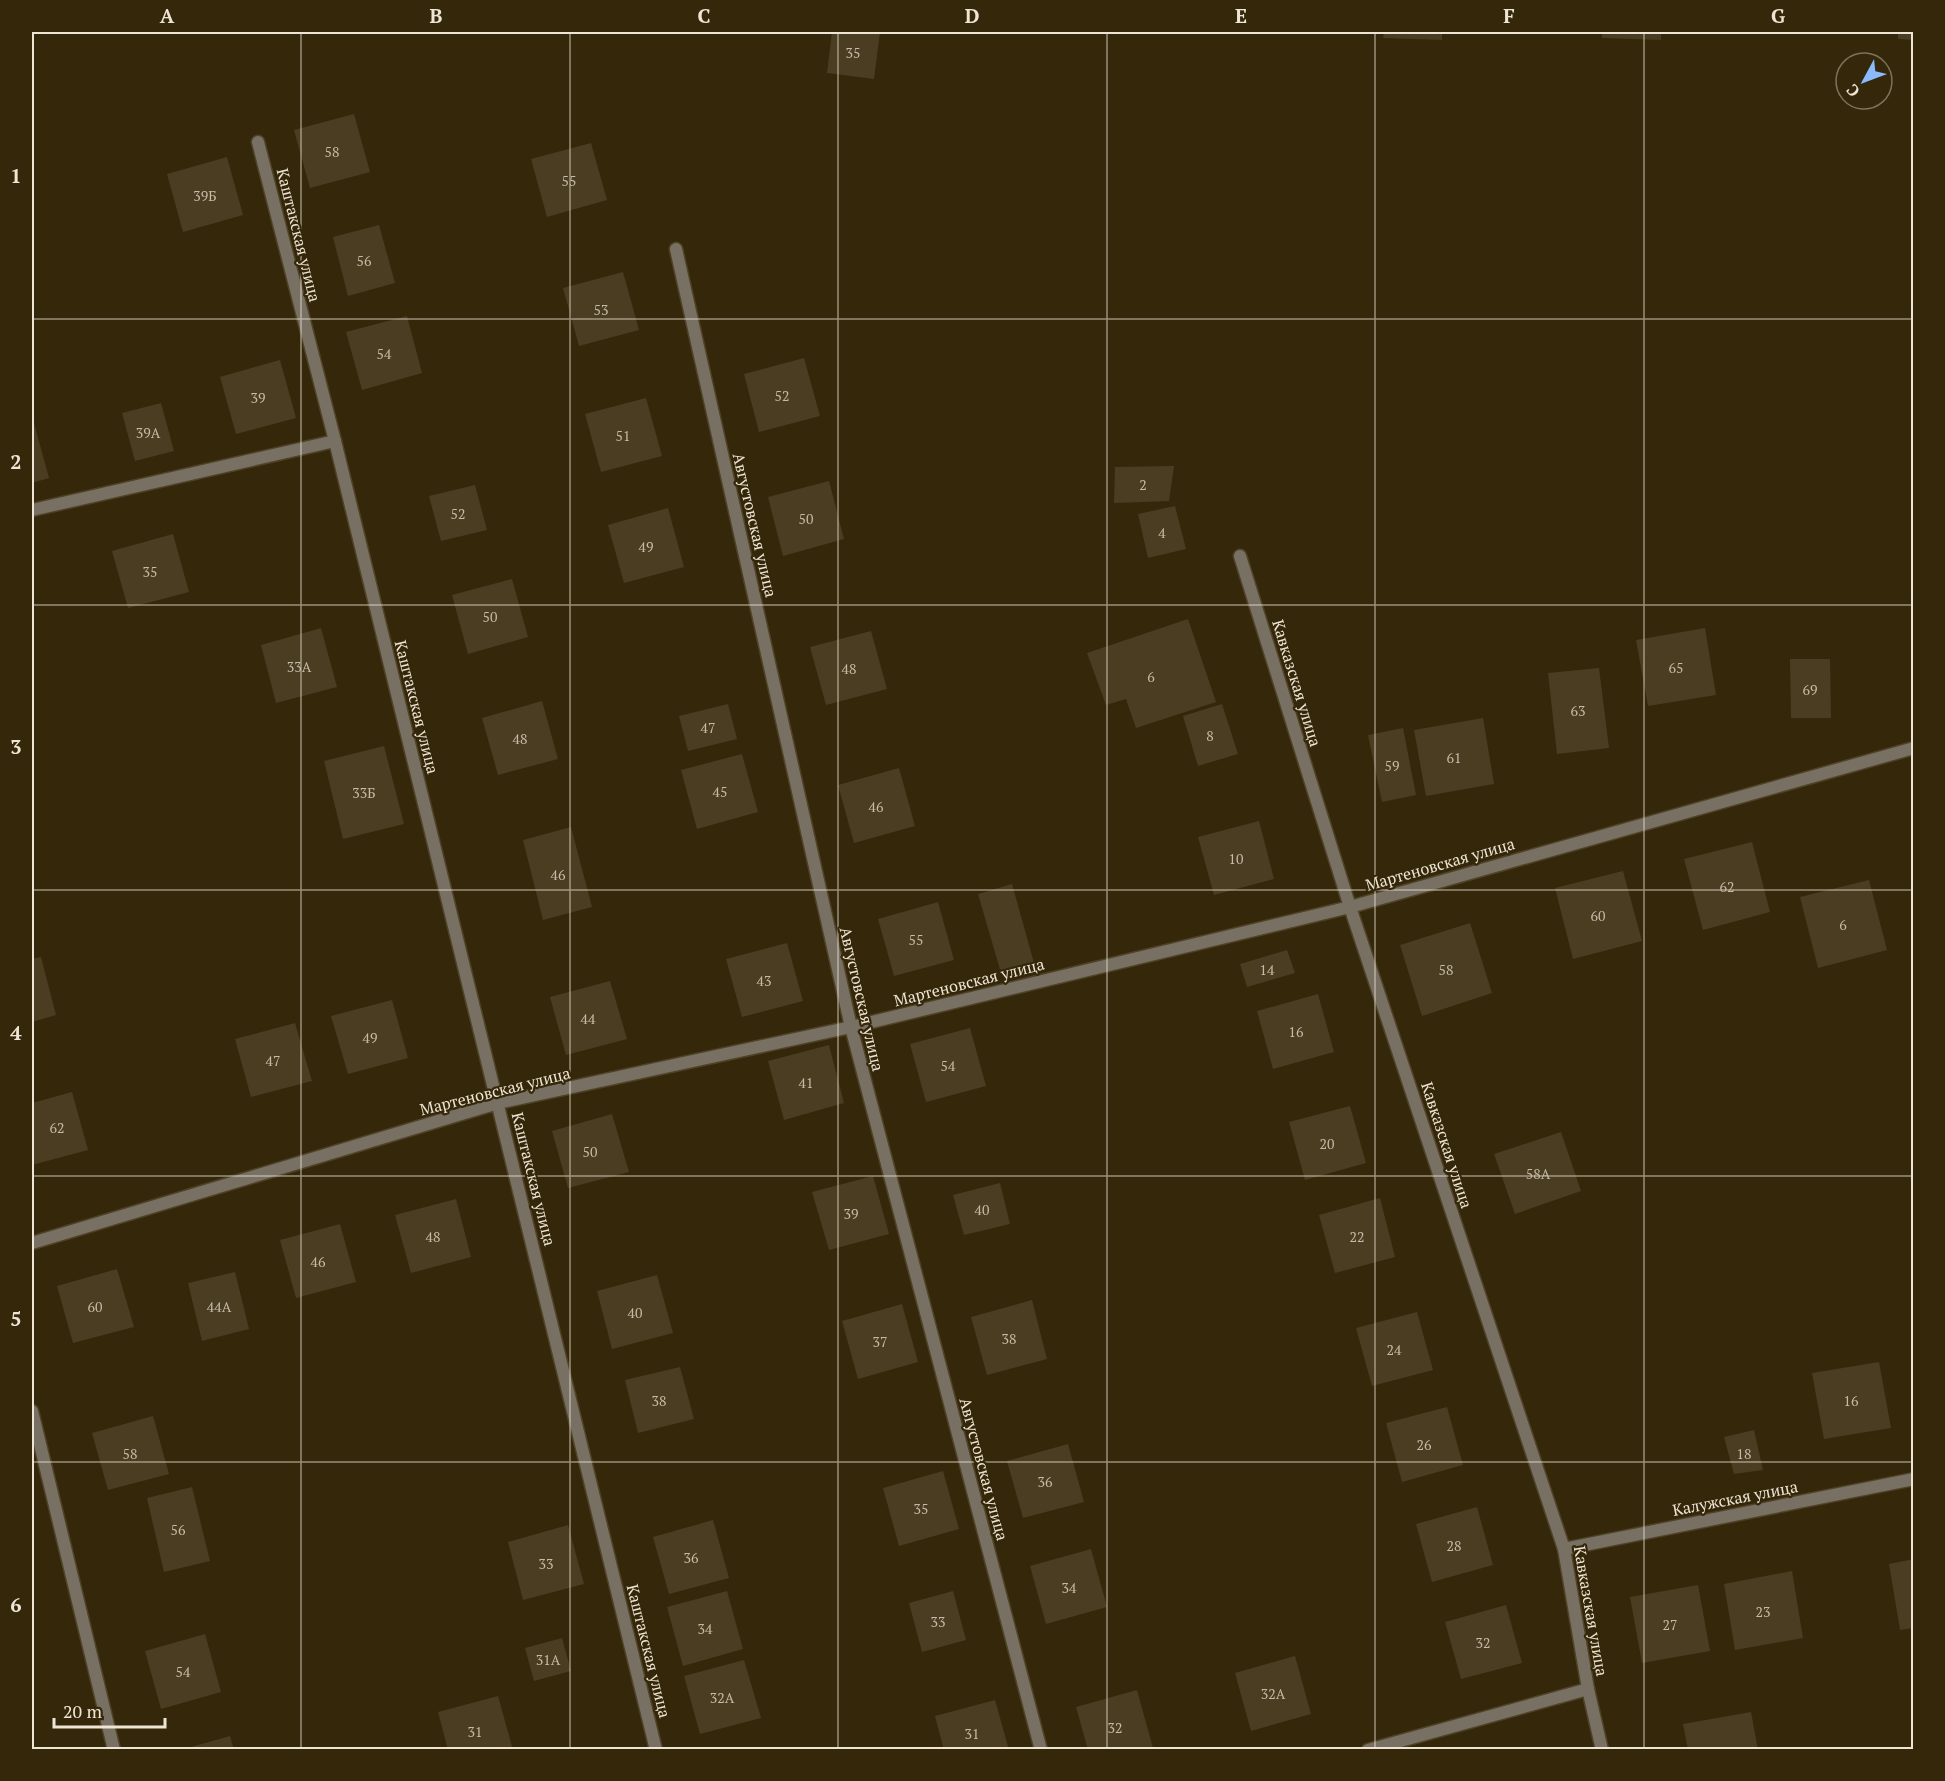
<svg xmlns="http://www.w3.org/2000/svg" width="1945" height="1781" font-family="'PT Serif',serif">
	<style>
		.building { fill: #4b3d21 }
		.lines { fill: none; stroke-linecap: round; stroke-linejoin: round }
		.minor-casing { stroke: #4f4226; stroke-width: 15 }
		.minor { stroke: #777063; stroke-width: 12 }
		.grid { fill: none; stroke: #eee5d5; stroke-width: 1.5; stroke-opacity: 0.55 }
		.labels { text-anchor: middle; dominant-baseline: central; stroke-width: 4.5; stroke-linejoin: round; paint-order: stroke }
		.number-label { font-size: 14px; fill: #c5bba8 }
		.street-label { font-size: 16px; fill: #eee5d5; stroke: #35270a }
		.neatline { fill: none; stroke: #eee5d5; stroke-width: 2 }
		.grid-label { font-size: 20px; text-anchor: middle; font-weight: bold; fill: #eee5d5 }
	</style>
	<rect width="100%" height="100%" fill="#35270a"/>
	<g class="building">
		<polygon points="832,32 880,32 874,79 827,73"/>
		<polygon points="1384,32 1442,32 1442,40 1383,38"/>
		<polygon points="1602,32 1661,32 1661,40 1602,38"/>
		<polygon points="1786,32 1818,32 1818,34 1785,33"/>
		<polygon points="1898,32 1914,32 1914,40 1898,39"/>
		<polygon points="354,114 370,172 310,188 294,130"/>
		<polygon points="591,143 607,200 547,217 531,159"/>
		<polygon points="227,157 243,215 183,232 167,174"/>
		<polygon points="379,225 395,283 348,296 333,237"/>
		<polygon points="623,272 639,330 579,346 563,288"/>
		<polygon points="407,316 422,373 362,390 346,332"/>
		<polygon points="804,358 820,416 759,432 744,374"/>
		<polygon points="280,360 296,418 236,434 220,377"/>
		<polygon points="646,398 662,456 601,472 585,414"/>
		<polygon points="161,403 174,451 135,461 122,413"/>
		<polygon points="32,416 49,478 32,483"/>
		<polygon points="1174,466 1169,501 1114,503 1115,467"/>
		<polygon points="829,481 844,539 783,556 768,497"/>
		<polygon points="475,485 487,530 441,541 429,496"/>
		<polygon points="1175,506 1186,549 1148,558 1138,514"/>
		<polygon points="668,508 684,567 624,583 608,525"/>
		<polygon points="173,534 189,592 128,608 112,551"/>
		<polygon points="512,579 528,637 468,654 452,595"/>
		<polygon points="1188,619 1216,702 1136,728 1126,699 1106,705 1087,653"/>
		<polygon points="321,628 337,687 276,703 261,645"/>
		<polygon points="1705,628 1716,695 1648,706 1636,640"/>
		<polygon points="871,631 887,689 826,705 810,647"/>
		<polygon points="1790,659 1830,659 1831,718 1791,718"/>
		<polygon points="1599,668 1609,748 1557,754 1548,673"/>
		<polygon points="542,701 558,759 498,775 482,718"/>
		<polygon points="728,704 737,739 688,751 679,716"/>
		<polygon points="1222,704 1238,754 1198,766 1183,716"/>
		<polygon points="1483,718 1494,784 1426,796 1414,730"/>
		<polygon points="1403,728 1416,795 1382,802 1368,735"/>
		<polygon points="384,746 404,824 343,839 324,761"/>
		<polygon points="742,754 758,812 697,829 681,770"/>
		<polygon points="899,768 915,826 854,843 838,785"/>
		<polygon points="1259,821 1274,879 1214,895 1198,837"/>
		<polygon points="571,827 592,907 543,920 523,840"/>
		<polygon points="1752,842 1770,912 1703,930 1684,859"/>
		<polygon points="1623,871 1642,941 1573,959 1555,888"/>
		<polygon points="1869,880 1887,950 1818,968 1800,897"/>
		<polygon points="1012,884 1034,963 1001,973 978,894"/>
		<polygon points="938,902 954,960 894,976 878,919"/>
		<polygon points="1470,923 1492,993 1422,1016 1400,945"/>
		<polygon points="787,943 803,1001 742,1017 726,959"/>
		<polygon points="1287,950 1295,973 1247,987 1240,964"/>
		<polygon points="41,957 56,1015 32,1022 32,959"/>
		<polygon points="610,981 627,1039 566,1055 550,997"/>
		<polygon points="1318,994 1334,1052 1273,1069 1257,1011"/>
		<polygon points="392,1000 408,1058 348,1074 331,1016"/>
		<polygon points="295,1023 312,1081 251,1097 235,1039"/>
		<polygon points="970,1028 986,1086 926,1102 910,1044"/>
		<polygon points="829,1045 844,1103 784,1120 768,1061"/>
		<polygon points="72,1092 88,1150 32,1165 32,1103"/>
		<polygon points="1350,1106 1366,1163 1305,1180 1289,1122"/>
		<polygon points="612,1114 629,1172 568,1188 552,1131"/>
		<polygon points="1561,1132 1581,1191 1515,1214 1494,1154"/>
		<polygon points="873,1176 889,1234 829,1250 812,1192"/>
		<polygon points="1000,1183 1010,1224 964,1235 953,1195"/>
		<polygon points="1380,1198 1395,1257 1335,1273 1319,1215"/>
		<polygon points="456,1199 471,1257 411,1273 395,1215"/>
		<polygon points="340,1224 356,1282 296,1298 280,1240"/>
		<polygon points="117,1269 134,1327 73,1343 57,1286"/>
		<polygon points="235,1272 249,1329 202,1341 188,1283"/>
		<polygon points="657,1275 673,1333 612,1349 597,1291"/>
		<polygon points="1032,1300 1047,1359 987,1375 971,1317"/>
		<polygon points="902,1304 918,1362 858,1379 842,1321"/>
		<polygon points="1417,1312 1433,1370 1372,1386 1356,1328"/>
		<polygon points="1879,1362 1891,1428 1824,1439 1812,1373"/>
		<polygon points="680,1367 694,1419 638,1433 625,1380"/>
		<polygon points="1447,1407 1463,1465 1402,1482 1386,1423"/>
		<polygon points="153,1416 169,1474 108,1490 92,1433"/>
		<polygon points="1754,1430 1763,1470 1734,1474 1724,1437"/>
		<polygon points="1068,1444 1084,1502 1023,1518 1007,1461"/>
		<polygon points="943,1471 959,1529 899,1546 883,1488"/>
		<polygon points="192,1487 210,1561 164,1572 147,1498"/>
		<polygon points="1477,1507 1493,1565 1432,1582 1416,1524"/>
		<polygon points="713,1520 729,1578 669,1594 653,1537"/>
		<polygon points="568,1525 584,1584 523,1600 508,1542"/>
		<polygon points="1091,1549 1107,1607 1046,1624 1030,1566"/>
		<polygon points="1914,1559 1914,1628 1900,1630 1889,1564"/>
		<polygon points="1792,1571 1803,1638 1735,1650 1724,1584"/>
		<polygon points="1698,1585 1710,1651 1642,1663 1630,1597"/>
		<polygon points="727,1591 743,1649 683,1666 667,1607"/>
		<polygon points="953,1591 966,1640 922,1652 909,1603"/>
		<polygon points="1506,1605 1522,1663 1461,1679 1445,1622"/>
		<polygon points="205,1634 221,1692 161,1709 145,1651"/>
		<polygon points="562,1638 571,1671 534,1681 525,1648"/>
		<polygon points="1295,1656 1311,1714 1251,1731 1235,1673"/>
		<polygon points="744,1660 761,1718 700,1734 684,1676"/>
		<polygon points="1137,1690 1153,1748 1088,1750 1076,1707"/>
		<polygon points="498,1696 513,1750 448,1750 438,1712"/>
		<polygon points="995,1700 1009,1750 944,1750 935,1716"/>
		<polygon points="1751,1712 1758,1750 1688,1750 1683,1724"/>
		<polygon points="230,1736 234,1750 184,1750 184,1749"/>
	</g>
	<g class="lines">
		<g class="minor-casing">
			<g id="minor">
				<polyline points="258,142 335,441 656,1750"/>
				<polyline points="676,249 851,1027 1041,1750"/>
				<polyline points="32,510 335,441"/>
				<polyline points="1240,556 1350,907 1564,1549 1588,1689 1602,1750"/>
				<polyline points="32,1243 498,1103 851,1027 1350,907 1914,748"/>
				<polyline points="32,1411 114,1750"/>
				<polyline points="1564,1549 1914,1479"/>
				<polyline points="1368,1750 1588,1689"/>
			</g>
		</g>
		<use href="#minor" class="minor"/>
	</g>
	<path class="grid" d="M 301,32 L 301,1750M 570,32 L 570,1750M 838,32 L 838,1750M 1107,32 L 1107,1750M 1375,32 L 1375,1750M 1644,32 L 1644,1750M 32,319 L 1914,319M 32,605 L 1914,605M 32,890 L 1914,890M 32,1176 L 1914,1176M 32,1462 L 1914,1462"/>
	<g class="labels">
		<g class="number-label">
			<text x="853" y="52">35</text>
			<text x="332" y="151">58</text>
			<text x="569" y="180">55</text>
			<text x="205" y="195">39Б</text>
			<text x="364" y="260">56</text>
			<text x="601" y="309">53</text>
			<text x="384" y="353">54</text>
			<text x="782" y="395">52</text>
			<text x="258" y="397">39</text>
			<text x="148" y="432">39А</text>
			<text x="623" y="435">51</text>
			<text x="1143" y="484">2</text>
			<text x="458" y="513">52</text>
			<text x="806" y="518">50</text>
			<text x="1162" y="532">4</text>
			<text x="646" y="546">49</text>
			<text x="150" y="571">35</text>
			<text x="490" y="616">50</text>
			<text x="299" y="666">33А</text>
			<text x="1676" y="667">65</text>
			<text x="849" y="668">48</text>
			<text x="1151" y="676">6</text>
			<text x="1810" y="689">69</text>
			<text x="1578" y="710">63</text>
			<text x="708" y="727">47</text>
			<text x="1210" y="735">8</text>
			<text x="520" y="738">48</text>
			<text x="1454" y="757">61</text>
			<text x="1392" y="765">59</text>
			<text x="720" y="791">45</text>
			<text x="364" y="792">33Б</text>
			<text x="876" y="806">46</text>
			<text x="1236" y="858">10</text>
			<text x="558" y="874">46</text>
			<text x="1727" y="886">62</text>
			<text x="1598" y="915">60</text>
			<text x="1843" y="924">6</text>
			<text x="916" y="939">55</text>
			<text x="1267" y="969">14</text>
			<text x="1446" y="969">58</text>
			<text x="764" y="980">43</text>
			<text x="588" y="1018">44</text>
			<text x="1296" y="1031">16</text>
			<text x="370" y="1037">49</text>
			<text x="273" y="1060">47</text>
			<text x="948" y="1065">54</text>
			<text x="806" y="1082">41</text>
			<text x="57" y="1127">62</text>
			<text x="1327" y="1143">20</text>
			<text x="590" y="1151">50</text>
			<text x="1538" y="1173">58А</text>
			<text x="982" y="1209">40</text>
			<text x="851" y="1213">39</text>
			<text x="433" y="1236">48</text>
			<text x="1357" y="1236">22</text>
			<text x="318" y="1261">46</text>
			<text x="95" y="1306">60</text>
			<text x="219" y="1306">44А</text>
			<text x="635" y="1312">40</text>
			<text x="1009" y="1338">38</text>
			<text x="880" y="1341">37</text>
			<text x="1394" y="1349">24</text>
			<text x="659" y="1400">38</text>
			<text x="1851" y="1400">16</text>
			<text x="1424" y="1444">26</text>
			<text x="130" y="1453">58</text>
			<text x="1744" y="1453">18</text>
			<text x="1045" y="1481">36</text>
			<text x="921" y="1508">35</text>
			<text x="178" y="1529">56</text>
			<text x="1454" y="1545">28</text>
			<text x="691" y="1557">36</text>
			<text x="546" y="1563">33</text>
			<text x="1069" y="1587">34</text>
			<text x="1763" y="1611">23</text>
			<text x="938" y="1621">33</text>
			<text x="1670" y="1624">27</text>
			<text x="705" y="1628">34</text>
			<text x="1483" y="1642">32</text>
			<text x="548" y="1659">31А</text>
			<text x="183" y="1671">54</text>
			<text x="1273" y="1693">32А</text>
			<text x="722" y="1697">32А</text>
			<text x="1115" y="1727">32</text>
			<text x="475" y="1731">31</text>
			<text x="972" y="1733">31</text>
		</g>
		<g class="street-label">
			<text transform="translate(299 235) rotate(76)">Каштакская улица</text>
			<text transform="translate(755 525) rotate(77)">Августовская улица</text>
			<text transform="translate(1297 683) rotate(73)">Кавказская улица</text>
			<text transform="translate(417 707) rotate(76)">Каштакская улица</text>
			<text transform="translate(1440 864) rotate(-16)">Мартеновская улица</text>
			<text transform="translate(969 982) rotate(-14)">Мартеновская улица</text>
			<text transform="translate(862 999) rotate(77)">Августовская улица</text>
			<text transform="translate(495 1091) rotate(-14)">Мартеновская улица</text>
			<text transform="translate(1447 1145) rotate(72)">Кавказская улица</text>
			<text transform="translate(534 1179) rotate(76)">Каштакская улица</text>
			<text transform="translate(984 1469) rotate(75)">Августовская улица</text>
			<text transform="translate(1735 1498) rotate(-11)">Калужская улица</text>
			<text transform="translate(1591 1611) rotate(80)">Кавказская улица</text>
			<text transform="translate(649 1651) rotate(76)">Каштакская улица</text>
		</g>
	</g>
	<rect width="1945" height="1781" fill="none" stroke="#35270a" stroke-width="66"/>
	<g transform="translate(1864 81) rotate(229)"><circle r="28" fill="#35270a" stroke="#7f735b" stroke-width="1.5"/>
	<path d="M0-4.5L10 22L0 15L-10 22Z" fill="#88bafc"/>
	<text y="-9" font-size="16" font-weight="bold" text-anchor="middle" fill="#eee5d5">С</text>
	</g>
	<path d="M54 1718v9h111v-9" fill="none" stroke="#eee5d5" stroke-width="3"/>
	<text x="63" y="1718" font-size="18" fill="#eee5d5" stroke="#35270a" stroke-width="4.5" paint-order="stroke">20 m</text>
	<rect x="33" y="33" width="1879" height="1715" class="neatline"/>
	<g class="grid-label">
		<text x="167" y="23">A</text>
		<text x="436" y="23">B</text>
		<text x="704" y="23">C</text>
		<text x="972" y="23">D</text>
		<text x="1241" y="23">E</text>
		<text x="1509" y="23">F</text>
		<text x="1778" y="23">G</text>
		<text x="16" y="183">1</text>
		<text x="16" y="469">2</text>
		<text x="16" y="754">3</text>
		<text x="16" y="1040">4</text>
		<text x="16" y="1326">5</text>
		<text x="16" y="1612">6</text>
	</g>
</svg>
